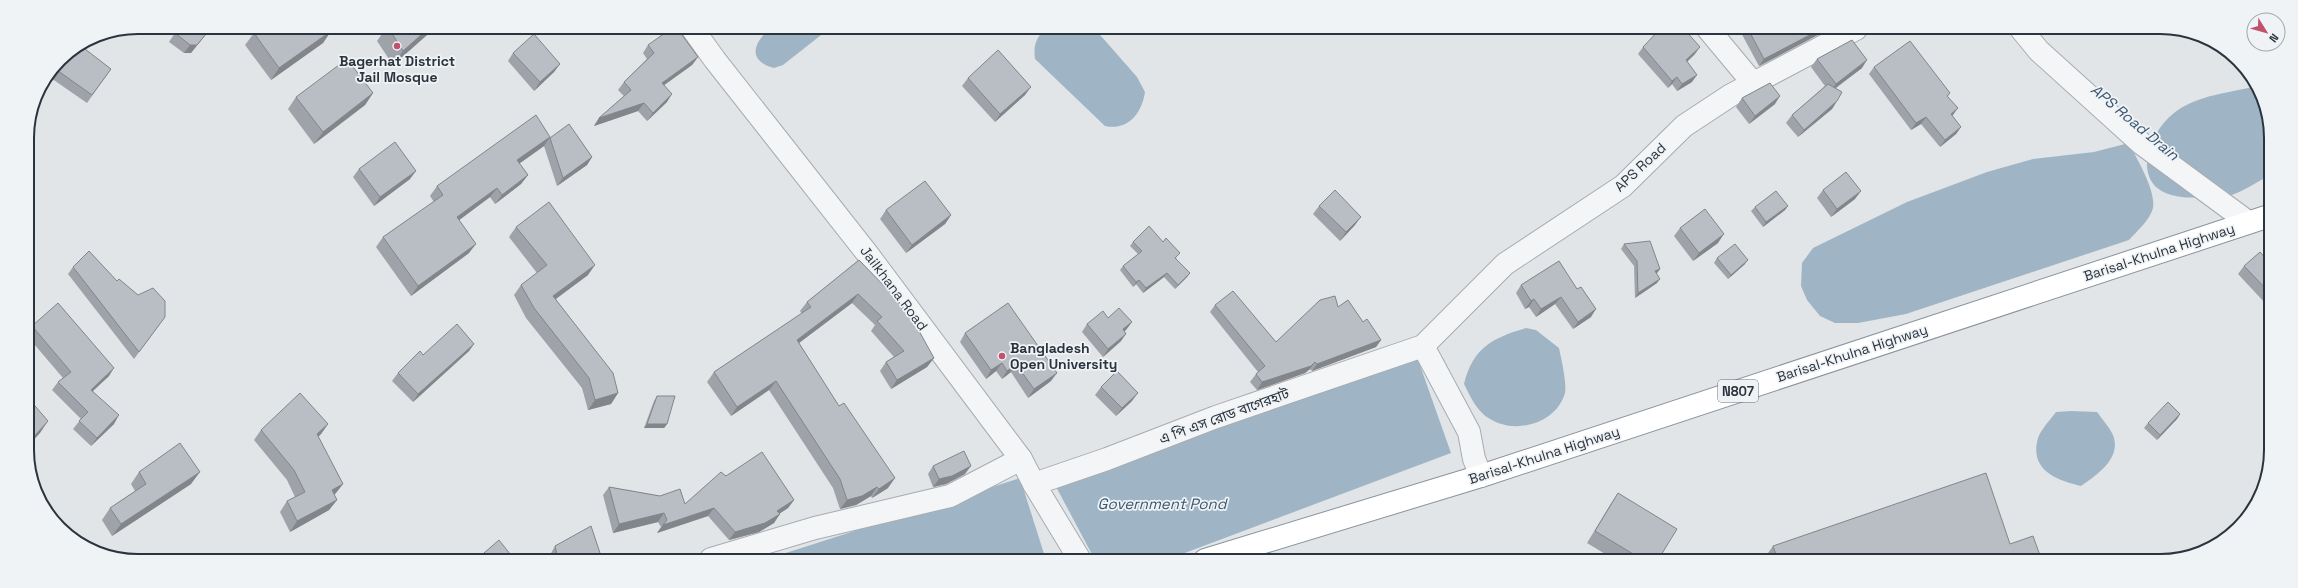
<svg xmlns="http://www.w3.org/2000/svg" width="2298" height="588" font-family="'Space Grotesk','Noto Sans Bengali',sans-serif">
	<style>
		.water { fill: #9fb5c5 }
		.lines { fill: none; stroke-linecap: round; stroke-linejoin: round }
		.minor-casing { stroke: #a7acb2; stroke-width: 24 }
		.highway-casing { stroke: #8a939e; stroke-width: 24 }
		.minor { stroke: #f3f5f7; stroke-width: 22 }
		.highway { stroke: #fff; stroke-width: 22 }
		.wall { fill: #9fa3a9 }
		.shaded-wall { fill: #82858a }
		.building { fill: #b9bec5; stroke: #82858a }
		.poi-dot { fill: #c2526c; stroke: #f0f3f6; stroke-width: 1.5 }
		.labels { text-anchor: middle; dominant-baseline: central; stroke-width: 3.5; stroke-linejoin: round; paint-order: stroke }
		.shield { fill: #f0f3f6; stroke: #666d75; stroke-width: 1 }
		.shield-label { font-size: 13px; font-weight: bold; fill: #2b343e }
		.poi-label { font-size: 14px; font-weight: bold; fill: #2b343e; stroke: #f0f3f6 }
		.street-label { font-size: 14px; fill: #2b343e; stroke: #f0f3f6 }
		.water-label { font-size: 15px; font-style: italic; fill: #39556f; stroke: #f0f3f6 }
		.rim { fill: none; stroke: #2b343e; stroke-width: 2 }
	</style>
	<rect width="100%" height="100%" fill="#e1e5e8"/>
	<g class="water">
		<path d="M 771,28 L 830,28 L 783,65 L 774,68 C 746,60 754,42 771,28 Z"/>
		<path d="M 1046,28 L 1094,28 L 1137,77 L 1145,92 C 1142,113 1128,131 1105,126 L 1035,59 C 1033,45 1036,38 1046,28 Z"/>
		<path d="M 2253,87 L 2269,117 L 2269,176 C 2256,182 2241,193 2228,196 C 2217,198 2187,199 2176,196 C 2128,187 2148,130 2178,110 C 2201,95 2227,93 2253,87 Z"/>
		<path d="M 2125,144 L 2131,147 C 2138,161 2156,191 2153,208 C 2150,220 2137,231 2129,240 L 1906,314 L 1858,323 L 1835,323 L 1820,316 L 1807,300 L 1801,286 L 1802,263 L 1813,248 L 1907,202 L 1987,172 L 2033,159 L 2094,152 Z"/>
		<path d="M 1526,328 L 1536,330 L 1559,348 C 1561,358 1567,383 1565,393 C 1555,427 1507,437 1482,413 C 1474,405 1469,394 1464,384 C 1473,348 1492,338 1526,328 Z"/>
		<polygon points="1416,354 1451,453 1166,560 1095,560 1054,483"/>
		<path d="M 2071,411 L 2097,412 C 2102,419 2112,430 2114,438 C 2120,460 2095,476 2081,486 C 2056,480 2029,470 2038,438 C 2041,429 2051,419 2056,412 Z"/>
		<polygon points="1020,478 1046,560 767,559"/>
	</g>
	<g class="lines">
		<g class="minor-casing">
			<g id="minor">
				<polyline points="692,28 715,60 866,252 1021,459 1034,484 1080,560"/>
				<polyline points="1708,29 1753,83"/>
				<polyline points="2021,29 2039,51 2142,144 2248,222"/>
				<polyline points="1423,346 1469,432 1474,459 1481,476"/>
				<polyline points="1034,484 1107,459 1216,417 1423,346 1505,264 1623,186 1684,126 1731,95 1856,29"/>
				<polyline points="711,559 815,528 950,496 1021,459"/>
			</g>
		</g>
		<g class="highway-casing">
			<polyline id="highway" points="1205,560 1481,476 2269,216"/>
		</g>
		<use href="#minor" class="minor"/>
		<use href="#highway" class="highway"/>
	</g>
	<g class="wall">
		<polygon points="387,27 436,27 393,65 377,41"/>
		<polygon points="1739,29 1828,29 1827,30 1759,66"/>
		<polygon points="331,31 323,43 271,80 245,45 254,33"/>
		<polygon points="175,33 206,34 191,53 184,53 169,42"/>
		<polygon points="96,35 97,35 85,50 111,69 87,103 48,76 60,59"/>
		<polygon points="648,45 698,57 692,65 664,85 667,102 647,121 638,111 594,126 599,118 624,96 618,90 624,82 647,59 643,53"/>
		<polygon points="1643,47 1695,54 1687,62 1692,82 1677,91 1672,84 1668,88 1638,54"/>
		<polygon points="513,53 560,64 554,72 534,91 508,61"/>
		<polygon points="1817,59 1862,68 1836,88 1837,101 1832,109 1798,137 1786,123 1792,115 1825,86 1811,67"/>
		<polygon points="1874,67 1950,93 1948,96 1952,116 1961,127 1956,134 1940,147 1921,124 1911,130 1869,74"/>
		<polygon points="968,78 1025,95 995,122 962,86"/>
		<polygon points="373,93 365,105 314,144 288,109 296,97"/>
		<polygon points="1742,98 1775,104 1749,124 1736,107"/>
		<polygon points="550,137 592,157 587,165 557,186 544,146 519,164 528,175 521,184 495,204 490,197 459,220 469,253 411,296 376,247 383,237 434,202 430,196 437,186"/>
		<polygon points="359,169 410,179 374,206 353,177"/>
		<polygon points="1823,190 1855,199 1831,217 1817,198"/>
		<polygon points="1319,206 1355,225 1340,241 1313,214"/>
		<polygon points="1788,206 1785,210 1763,227 1751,211 1755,207"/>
		<polygon points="886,210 951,215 945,224 906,253 880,219"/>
		<polygon points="516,227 588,275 556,299 618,393 611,404 588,410 582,388 526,318 514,295 521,285 537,273 509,237"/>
		<polygon points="1680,228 1718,243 1693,261 1674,236"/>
		<polygon points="1133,242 1177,258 1176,259 1190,273 1187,277 1175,289 1164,277 1143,293 1136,284 1133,287 1120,270 1123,266 1138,254 1130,246"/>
		<polygon points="1624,244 1660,269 1657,273 1656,273 1657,283 1635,298 1634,266 1621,249"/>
		<polygon points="1717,258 1745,264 1728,279 1714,263"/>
		<polygon points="859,260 934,358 927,367 891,389 880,371 886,362 894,357 871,331 875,325 852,303 799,343 888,488 872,498 871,496 856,505 840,509 833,488 769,390 731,416 707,382 714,372 802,314 800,311 807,302"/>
		<polygon points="1559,261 1591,317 1573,329 1555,304 1536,317 1529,307 1525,309 1516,293 1521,285"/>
		<polygon points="2269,262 2269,301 2266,304 2238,274 2244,266"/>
		<polygon points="73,267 117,281 138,295 160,324 134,359 68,274"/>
		<polygon points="1215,305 1276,342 1338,307 1363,322 1381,340 1376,347 1312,371 1310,369 1305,373 1257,390 1250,382 1256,374 1258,372 1210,312"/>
		<polygon points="1108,318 1132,322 1124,331 1121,341 1103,357 1082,332 1087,324"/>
		<polygon points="32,326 109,376 93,391 114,424 91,446 73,429 81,419 52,390 58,382 63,378 28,337 28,331"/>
		<polygon points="965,333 1051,381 1028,398 1011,372 1002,379 996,371 986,379 960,342"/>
		<polygon points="474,344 469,351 413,402 392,381 398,373 423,355"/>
		<polygon points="1101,387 1132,401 1116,416 1095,395"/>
		<polygon points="657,396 667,424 664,428 644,428 654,401"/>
		<polygon points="2180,414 2177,419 2157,440 2144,428 2148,423"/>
		<polygon points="328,424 321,434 318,437 343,484 335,494 334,495 337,500 329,510 290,532 280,512 287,501 295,497 287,480 254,440 261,430"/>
		<polygon points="933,466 965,474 946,484 933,487 928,474"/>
		<polygon points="139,472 191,484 112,536 102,520 110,508 135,491 131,484"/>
		<polygon points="726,476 794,500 788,508 779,514 774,523 759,532 729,540 708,516 657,533 661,527 658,522 613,533 603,495 609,487 660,496 685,504"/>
		<polygon points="1618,493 1658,560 1615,560 1587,543 1610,505"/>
		<polygon points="2010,544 2042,561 1763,560 1773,546"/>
		<polygon points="555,546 602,559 550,559 550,555"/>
	</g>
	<g class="shaded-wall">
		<polygon points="430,27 436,27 393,65 403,51"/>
		<polygon points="1821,29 1828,29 1827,30 1759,66 1764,59"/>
		<polygon points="331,31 323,43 271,80 279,68"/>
		<polygon points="206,34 191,53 184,53 190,45"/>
		<polygon points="96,35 97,35 79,58 85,49"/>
		<polygon points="1700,47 1695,54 1681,67 1686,60"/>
		<polygon points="698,57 692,65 656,91 662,83"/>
		<polygon points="1867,60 1862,68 1830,92 1836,84"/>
		<polygon points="560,64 554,72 534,91 540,82"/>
		<polygon points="1697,75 1692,82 1677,91 1682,84"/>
		<polygon points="1677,77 1672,84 1668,88 1672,81"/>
		<polygon points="1031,87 1025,95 995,122 1000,114"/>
		<polygon points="373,93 365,105 314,144 323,132"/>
		<polygon points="672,94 667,102 647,121 653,113"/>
		<polygon points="1780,96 1775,104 1749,124 1755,116"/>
		<polygon points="1837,101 1832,109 1798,137 1804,130"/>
		<polygon points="644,103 638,111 594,126 599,118"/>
		<polygon points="1958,108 1953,115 1946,121 1951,114"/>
		<polygon points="1926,117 1921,124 1911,130 1916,123"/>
		<polygon points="1961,127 1956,134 1940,147 1945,140"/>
		<polygon points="550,137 544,146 510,170 517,160"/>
		<polygon points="592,157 587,165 557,186 563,178"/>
		<polygon points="416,171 410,179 374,206 380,197"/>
		<polygon points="528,175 521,184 495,204 502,195"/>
		<polygon points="497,188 490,197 450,227 457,217"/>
		<polygon points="1861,191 1855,199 1831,217 1837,209"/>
		<polygon points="1788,206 1785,210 1763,227 1766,222"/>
		<polygon points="951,215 945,224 906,253 912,245"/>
		<polygon points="1361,217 1355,225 1340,241 1346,232"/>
		<polygon points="1724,234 1718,243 1693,261 1699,253"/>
		<polygon points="476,244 469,253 411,296 418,286"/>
		<polygon points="1748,260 1745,264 1728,279 1731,275"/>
		<polygon points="595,265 588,275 546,306 553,296"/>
		<polygon points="1660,269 1657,273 1651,275 1655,271"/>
		<polygon points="1167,273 1164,277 1143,293 1146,288"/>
		<polygon points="1190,273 1187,277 1175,289 1178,285"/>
		<polygon points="1660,279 1657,283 1635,298 1638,293"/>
		<polygon points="1139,280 1136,284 1133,287 1136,282"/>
		<polygon points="858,294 852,303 791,349 797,340"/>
		<polygon points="1561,297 1555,304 1536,317 1541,309"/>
		<polygon points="1534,299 1529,307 1525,309 1531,301"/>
		<polygon points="1596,309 1591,317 1573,329 1578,322"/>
		<polygon points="1132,322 1126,330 1118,337 1123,329"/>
		<polygon points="1126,334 1121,341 1103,357 1108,349"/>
		<polygon points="1381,340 1376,347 1312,371 1317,364"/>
		<polygon points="474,344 469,351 413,402 418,394"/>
		<polygon points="934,358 927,367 891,389 897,380"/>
		<polygon points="1315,362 1310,369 1305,373 1257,390 1262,382"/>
		<polygon points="1002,363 996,371 986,379 991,370"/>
		<polygon points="1016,364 1011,372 1002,379 1007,371"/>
		<polygon points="114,368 109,376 85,398 91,390"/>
		<polygon points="1057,373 1051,381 1028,398 1034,389"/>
		<polygon points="776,381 769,390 731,416 737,407"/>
		<polygon points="618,393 611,404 588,410 595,400"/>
		<polygon points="1138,393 1132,401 1116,416 1122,408"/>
		<polygon points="2180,414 2177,419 2157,440 2160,435"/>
		<polygon points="119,415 114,424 91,446 97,438"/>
		<polygon points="48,421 40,433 29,445 29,442"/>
		<polygon points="328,424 321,434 309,444 317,434"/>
		<polygon points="647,424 667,424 664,428 644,428"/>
		<polygon points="971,466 965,474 946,484 933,487 939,479"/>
		<polygon points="200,472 191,484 112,536 121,524"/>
		<polygon points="895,478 888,488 872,498 879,489"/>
		<polygon points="343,484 335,494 325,500 332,490"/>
		<polygon points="877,487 871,496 856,505 840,509 847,500"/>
		<polygon points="337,500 329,510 290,532 297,521"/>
		<polygon points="794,500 788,508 771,519 777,511"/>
		<polygon points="714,508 708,516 657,533 663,525"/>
		<polygon points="664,513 658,522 613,533 619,524"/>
		<polygon points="780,514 774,523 759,532 729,540 735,532"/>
	</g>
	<g class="building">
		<polygon points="180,27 206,27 206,34 197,45 190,45 175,33"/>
		<polygon points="262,27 328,27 331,31 279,68 254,33"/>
		<polygon points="388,27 430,27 403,51"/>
		<polygon points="672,28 677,28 698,57 662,83 672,94 653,113 644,103 599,118 631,90 624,82 654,53 648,45"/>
		<polygon points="1660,29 1674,29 1680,34 1685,30 1700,47 1686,60 1697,75 1682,84 1677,77 1672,81 1643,47"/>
		<polygon points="1748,29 1821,29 1764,59"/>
		<polygon points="534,34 560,64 540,82 513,53"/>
		<polygon points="96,35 85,49 111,69 92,95 54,68 60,59"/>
		<polygon points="1852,40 1867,60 1836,84 1817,59"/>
		<polygon points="1910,41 1950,93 1947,96 1958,108 1951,114 1961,127 1945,140 1926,117 1916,123 1874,67"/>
		<polygon points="998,50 1031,87 1000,114 968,78"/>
		<polygon points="347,59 373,93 323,132 296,97"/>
		<polygon points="1770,83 1780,96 1755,116 1742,98"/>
		<polygon points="1828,84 1842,92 1837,101 1804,130 1792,115"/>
		<polygon points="536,115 550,137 517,160 528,175 502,195 497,188 457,217 476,244 418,286 383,237 443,195 437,186"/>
		<polygon points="569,124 592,157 563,178 550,138"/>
		<polygon points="395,142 416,171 380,197 359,169"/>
		<polygon points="1846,172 1861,191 1837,209 1823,190"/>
		<polygon points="925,181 951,215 912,245 886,210"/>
		<polygon points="1335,190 1361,217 1346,232 1319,206"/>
		<polygon points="1776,191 1788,206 1766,222 1755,207"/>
		<polygon points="549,202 595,265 553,296 613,373 618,393 595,400 589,378 534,308 521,285 547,265 516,227"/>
		<polygon points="1705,209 1724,234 1699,253 1680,228"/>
		<polygon points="1149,226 1163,242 1166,238 1180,253 1175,258 1190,273 1178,285 1167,273 1146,288 1139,280 1136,282 1123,266 1142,251 1133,242"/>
		<polygon points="1650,241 1660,269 1655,271 1660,279 1638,293 1637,261 1624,244"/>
		<polygon points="1735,244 1748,260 1731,275 1717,258"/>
		<polygon points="89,251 117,281 119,279 138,295 153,288 165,301 165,317 139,352 73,267"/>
		<polygon points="2260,252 2269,262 2269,292 2244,266"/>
		<polygon points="859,260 895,297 913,320 934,358 897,380 886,362 904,351 877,321 882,317 858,294 797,340 839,406 844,403 895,478 879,489 877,487 862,496 847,500 840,479 776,381 737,407 714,372 811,307 807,302"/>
		<polygon points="1559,261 1577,289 1581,287 1596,309 1578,322 1561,297 1541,309 1534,299 1531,301 1521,285"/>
		<polygon points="1233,291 1276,342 1320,300 1335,296 1338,307 1348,300 1363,322 1367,319 1381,340 1317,364 1315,362 1311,366 1262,382 1256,374 1265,366 1215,305"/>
		<polygon points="58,303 114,368 91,390 119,415 97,438 79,421 88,412 58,382 71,372 32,326"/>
		<polygon points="1008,303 1057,373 1034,389 1016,364 1007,371 1002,363 991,370 965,333"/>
		<polygon points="1119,308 1132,322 1123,329 1126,334 1108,349 1087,324 1103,311 1108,318"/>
		<polygon points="457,324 474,344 418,394 398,373 420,351 423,355"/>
		<polygon points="1117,371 1138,393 1122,408 1101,387"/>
		<polygon points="300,393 328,424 317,434 343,484 332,490 337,500 297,521 287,501 305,492 294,470 261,430"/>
		<polygon points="657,396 675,396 667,424 647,424"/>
		<polygon points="29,399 48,421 29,442"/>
		<polygon points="2168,402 2180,414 2160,435 2148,423"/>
		<polygon points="180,443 200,472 121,524 110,508 146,484 139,472"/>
		<polygon points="964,451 971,466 952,476 939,479 933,466"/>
		<polygon points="762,452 794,500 777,511 780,514 765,523 735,532 714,508 663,525 667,520 664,513 619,524 609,487 660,496 680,489 685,504 721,472 726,476"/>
		<polygon points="1986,473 2010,544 2033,536 2042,561 1778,560 1773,546"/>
		<polygon points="1618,493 1677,529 1658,560 1643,560 1595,531"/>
		<polygon points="591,526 602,559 558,559 555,546"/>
		<polygon points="499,540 514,559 477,559"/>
	</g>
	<g class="poi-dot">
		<circle cx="397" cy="46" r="4"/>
		<circle cx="1002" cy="356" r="4"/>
	</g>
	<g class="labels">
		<rect class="shield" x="1718" y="380" width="40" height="22" rx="3"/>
		<g class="shield-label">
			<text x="1738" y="391">N807</text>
		</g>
		<g class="poi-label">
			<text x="397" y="61">Bagerhat District<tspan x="397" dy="16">Jail Mosque</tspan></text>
			<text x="1010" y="348" text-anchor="start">Bangladesh<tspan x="1010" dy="16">Open University</tspan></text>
		</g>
		<g class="street-label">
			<text transform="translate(1640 167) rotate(-43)">APS Road</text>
			<text transform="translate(2159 252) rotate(-18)">Barisal-Khulna Highway</text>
			<text transform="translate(894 288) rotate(53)">Jailkhana Road</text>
			<text transform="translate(1852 353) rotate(-18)">Barisal-Khulna Highway</text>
			<text transform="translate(1224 416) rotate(-20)">এ পি এস রোড বাগেরহাট</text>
			<text transform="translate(1544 455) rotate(-18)">Barisal-Khulna Highway</text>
		</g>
		<g class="water-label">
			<text transform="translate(2135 122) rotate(40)">APS Road Drain</text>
			<text x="1162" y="503">Government Pond</text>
		</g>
	</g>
	<path d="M0 0H2298V588H0ZM138 34H2160A104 104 0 0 1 2264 138V450A104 104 0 0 1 2160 554H138A104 104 0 0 1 34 450V138A104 104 0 0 1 138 34Z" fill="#f0f3f6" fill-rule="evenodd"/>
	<path class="rim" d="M138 34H2160A104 104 0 0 1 2264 138V450A104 104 0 0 1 2160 554H138A104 104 0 0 1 34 450V138A104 104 0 0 1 138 34Z"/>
	<g transform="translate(2266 32) rotate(127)"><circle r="19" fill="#f0f3f6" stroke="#a1a7ac"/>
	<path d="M0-3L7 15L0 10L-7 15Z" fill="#c2526c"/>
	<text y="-6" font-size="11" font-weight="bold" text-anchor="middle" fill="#2b343e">N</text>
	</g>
</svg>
